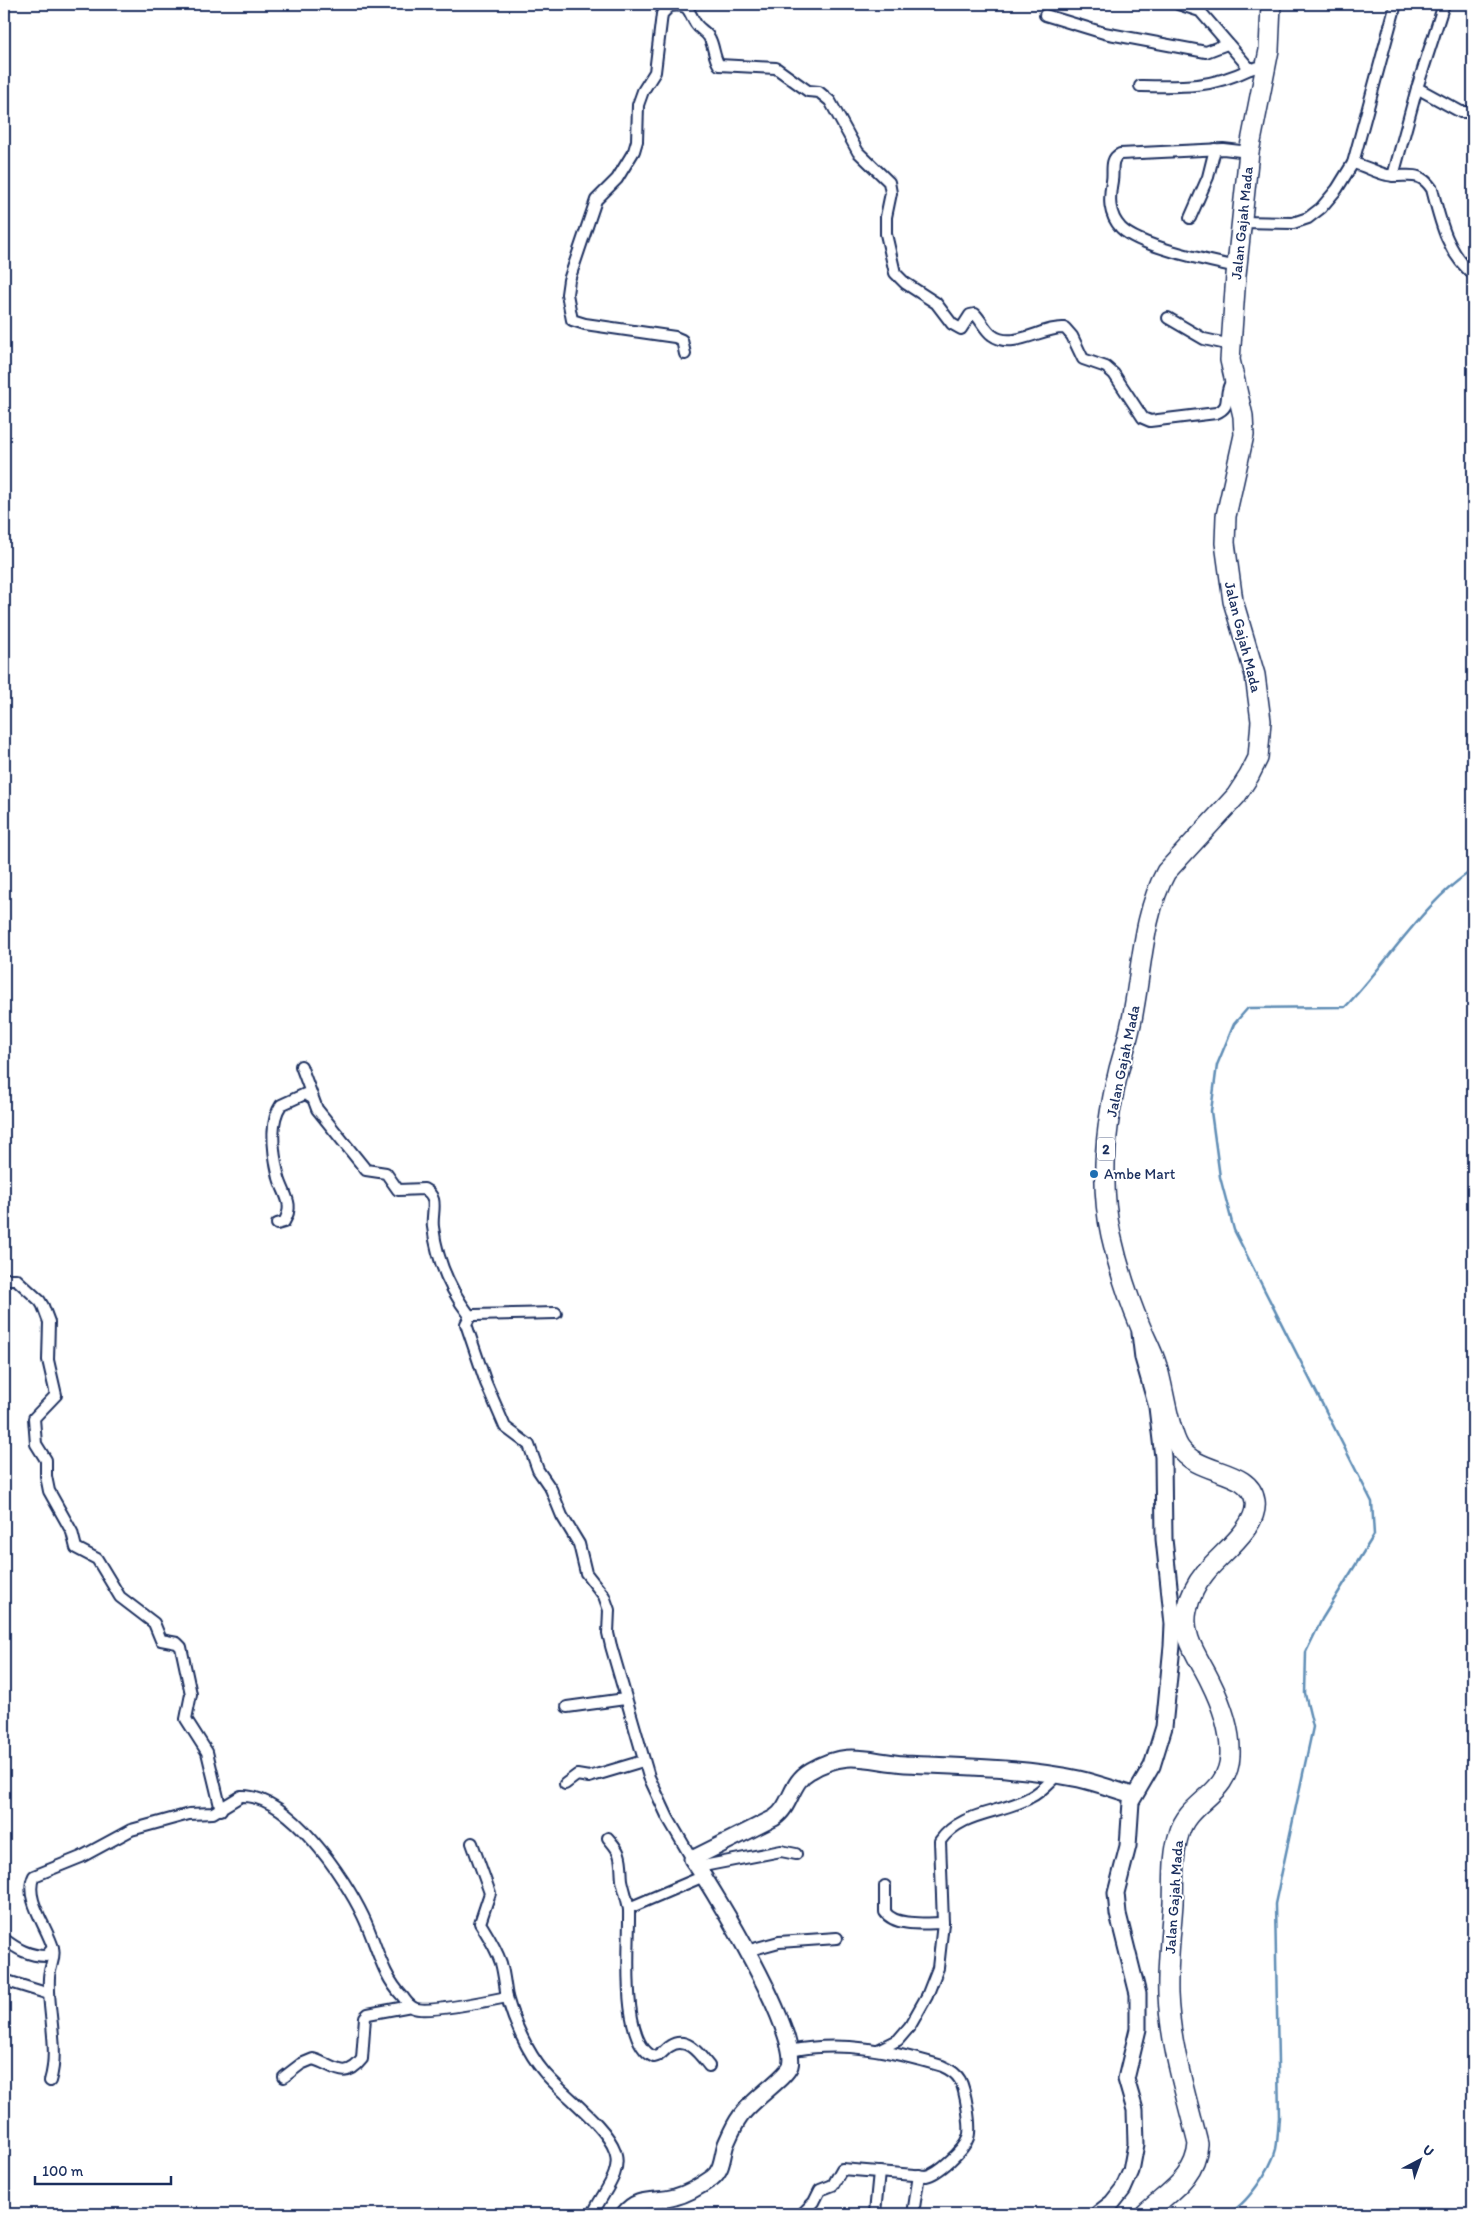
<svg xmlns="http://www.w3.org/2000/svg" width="1477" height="2218" font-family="Itim,sans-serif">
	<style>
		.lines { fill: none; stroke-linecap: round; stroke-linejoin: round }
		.stream { stroke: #618eb6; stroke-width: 2.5 }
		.street-casing { stroke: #1b2f5e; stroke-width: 14 }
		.secondary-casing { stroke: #1b2f5e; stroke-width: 19 }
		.highway-casing { stroke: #1b2f5e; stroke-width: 22 }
		.street { stroke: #fff; stroke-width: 10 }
		.secondary { stroke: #fff; stroke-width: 15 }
		.highway { stroke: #fff; stroke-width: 19 }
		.poi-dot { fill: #1f6fb2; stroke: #fff; stroke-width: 2 }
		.labels { text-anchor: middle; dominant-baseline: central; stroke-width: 4; stroke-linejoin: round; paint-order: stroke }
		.shield { fill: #fff; stroke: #5f6d8e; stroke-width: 1 }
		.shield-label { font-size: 14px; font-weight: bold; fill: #1b2f5e }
		.street-label { font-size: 15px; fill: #1b2f5e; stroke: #fff }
		.poi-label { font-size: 15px; fill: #1b2f5e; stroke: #fff; text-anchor: start }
	</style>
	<rect width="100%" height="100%" fill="#fff"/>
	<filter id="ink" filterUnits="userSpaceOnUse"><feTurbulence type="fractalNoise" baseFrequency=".02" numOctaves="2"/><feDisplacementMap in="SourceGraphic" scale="10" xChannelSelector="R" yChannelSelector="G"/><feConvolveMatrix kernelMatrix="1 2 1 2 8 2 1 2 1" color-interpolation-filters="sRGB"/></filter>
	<g filter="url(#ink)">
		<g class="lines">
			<path class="stream" d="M 1227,2214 C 1246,2206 1271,2169 1276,2149 C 1278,2139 1278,2128 1279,2117 L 1275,1904 L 1313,1727 L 1305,1694 L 1306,1652 L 1322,1619 L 1374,1535 L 1372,1502 L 1234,1230 L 1220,1177 L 1211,1111 L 1217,1065 L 1234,1024 L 1248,1008 L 1345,1007 C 1384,967 1427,898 1473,870"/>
			<g class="street-casing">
				<g id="street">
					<polyline points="1178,4 1200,11 1250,69 1267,65"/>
					<polyline points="1045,15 1104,33 1206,52 1227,44"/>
					<path d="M 1140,86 C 1183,87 1211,88 1250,69"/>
					<polyline points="1417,88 1461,112 1473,112"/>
					<path d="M 1353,163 C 1365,166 1375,172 1387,175 C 1406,179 1418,168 1432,189 C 1440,220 1447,253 1473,274"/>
					<polyline points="1393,176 1417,88 1444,4"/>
					<polyline points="1190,218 1208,177 1215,149"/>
					<polyline points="1242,222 1293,223 1308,218 1321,208 1337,189 1353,163 1396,4"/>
					<path d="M 1237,267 C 1210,261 1140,247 1121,228 C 1108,214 1109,198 1112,181 C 1114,172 1109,159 1120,154 L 1223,149 L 1249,152"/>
					<polyline points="1168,318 1204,339 1231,345"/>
					<path d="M 685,354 L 682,340 L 675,337 L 585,324 L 572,320 L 567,294 L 569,280 L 596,200 L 617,179 L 634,151 L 637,141 L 638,105 L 643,91 L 655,72 L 662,14 L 670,6 C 691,4 687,10 696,24 C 700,30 707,32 710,39 C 714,47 714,58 719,65 L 776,68 L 808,91 L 819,92 L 830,101 L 858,152 L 889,182 L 891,193 L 886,217 L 886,234 L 895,273 L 905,283 L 936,303 L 952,324 L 961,329 L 970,315 L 975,314 C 981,320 985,330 992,335 C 1013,351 1043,326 1065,328 L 1072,336 L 1083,359 L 1106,367 L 1114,374 L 1143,418 L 1150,421 L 1216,413 C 1234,406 1221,395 1233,379"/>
					<path d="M 301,1066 L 317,1109 L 366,1170 L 386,1173 L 398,1190 L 424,1189 C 440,1197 431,1213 433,1227 C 437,1261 450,1290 470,1316"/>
					<path d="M 277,1224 L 284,1222 C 295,1204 284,1195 279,1178 C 274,1157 268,1124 281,1105 L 305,1094 L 312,1098"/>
					<polyline points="4,1279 16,1279 40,1301 43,1306 49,1322 48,1360 56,1395 34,1418 36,1444 46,1460 46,1476 49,1491 72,1532 76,1548 97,1559 120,1597 154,1623 161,1640 177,1643 181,1647 191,1694 186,1719 207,1752 221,1810"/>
					<polyline points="556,1313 474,1315 470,1316 466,1324 486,1383 502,1420 505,1427 529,1445 538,1470 551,1489 562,1516 579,1544 586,1573 604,1596 609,1610 608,1633 611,1646 649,1777 668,1818 692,1859"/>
					<polyline points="567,1707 625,1699"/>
					<polyline points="565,1784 577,1775 589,1777 643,1761"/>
					<path d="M 608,1838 C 612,1843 617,1848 619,1854 C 622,1862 621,1872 622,1880 C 624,1890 628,1901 629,1910 C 630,1942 619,2042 654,2057 C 662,2056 664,2049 670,2046 C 687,2035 700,2055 709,2066"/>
					<path d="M 472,1843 L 490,1893 L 480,1923 C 488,1936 496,1948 501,1963 C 504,1974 505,1986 507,1997 C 514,2022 527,2052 544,2072 C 562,2094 606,2125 615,2151 C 623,2174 601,2194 593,2214"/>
					<polyline points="698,1867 781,1851 796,1854"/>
					<path d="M 885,1886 L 885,1912 C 895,1927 927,1923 943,1923"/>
					<polyline points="629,1908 704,1876"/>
					<path d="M 4,1939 C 17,1949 29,1956 46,1956 L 53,1948"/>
					<polyline points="746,1951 779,1942 837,1938"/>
					<polyline points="4,1980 49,1994"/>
					<path d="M 878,2050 L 898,2040 L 910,2026 L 927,1996 L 938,1968 L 943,1923 L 940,1841 C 961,1811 1000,1814 1029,1798 C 1040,1793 1048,1784 1056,1776"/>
					<path d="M 790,2051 C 842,2040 892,2051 942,2066 C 949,2069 956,2073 960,2080 C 965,2089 972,2128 968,2138 C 964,2150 938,2174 926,2176 L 842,2169 L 833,2185 L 820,2190 L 814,2202 L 802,2214"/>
					<path d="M 284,2077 L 301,2064 L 313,2059 C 334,2065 344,2082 362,2059 L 365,2017 L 368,2014 L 411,2006"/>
					<path d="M 50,2081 C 60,2048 47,2011 49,1978 C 49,1968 56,1958 53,1948 C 48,1928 23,1898 34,1876 L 81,1857 L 131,1830 L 189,1814 L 213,1813 L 241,1796 C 289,1794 345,1878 363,1916 C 377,1945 381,1974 403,1997 C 406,2001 409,2006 414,2008 C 426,2014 492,2000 507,1997"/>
					<polyline points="875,2213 879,2172"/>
					<polyline points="913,2214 919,2175"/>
				</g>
			</g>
			<g class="secondary-casing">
				<g id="secondary">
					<path d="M 624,2214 C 638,2195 656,2203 675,2197 C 687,2194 702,2185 712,2178 C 723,2170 722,2155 726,2144 C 730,2135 734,2125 740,2117 C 750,2101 786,2078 790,2066 C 800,2033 714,1890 692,1859 L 774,1818 C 792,1806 790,1782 810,1771 C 847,1749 867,1761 905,1764 C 963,1767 1022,1767 1079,1779 C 1097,1783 1115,1790 1133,1795"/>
					<polyline points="1098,2214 1112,2203 1123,2189 1131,2171 1136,2144 1135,2110 1126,2079 1138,2029 1138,1994 1118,1914 1116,1893 1128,1846 1131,1802 1152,1766 1164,1727 1172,1646 1173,1624 1164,1539 1163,1457 1157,1407 1143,1358 1140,1333"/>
				</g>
			</g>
			<g class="highway-casing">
				<path id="highway" d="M 1145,2214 C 1167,2193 1196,2178 1198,2144 C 1186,2095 1170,2045 1168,1994 C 1167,1964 1171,1933 1173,1903 C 1174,1880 1172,1856 1179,1834 C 1188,1800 1229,1796 1230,1755 C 1231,1730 1221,1703 1210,1681 C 1199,1658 1181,1637 1187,1610 C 1190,1596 1196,1584 1205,1573 C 1220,1554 1259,1527 1255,1501 C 1250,1468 1198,1476 1179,1447 C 1168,1429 1164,1388 1157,1366 C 1153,1352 1146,1340 1141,1328 C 1128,1298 1118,1266 1111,1235 C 1099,1181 1106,1122 1119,1069 C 1125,1048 1131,1029 1134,1008 C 1142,964 1144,912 1166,872 L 1236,796 L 1249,776 L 1258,758 L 1261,721 L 1255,675 L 1233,601 L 1225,543 L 1226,516 L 1244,435 L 1243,416 L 1230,360 L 1236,275 L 1249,152 L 1269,50 L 1271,4"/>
			</g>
			<use href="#street" class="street"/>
			<use href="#secondary" class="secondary"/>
			<use href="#highway" class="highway"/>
		</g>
	</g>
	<circle class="poi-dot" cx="1094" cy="1174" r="5"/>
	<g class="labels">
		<rect class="shield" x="1097" y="1137.5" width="18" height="23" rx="4"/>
		<g class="shield-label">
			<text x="1106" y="1149">2</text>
		</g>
		<g class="street-label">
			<text transform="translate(1242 223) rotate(-84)">Jalan Gajah Mada</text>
			<text transform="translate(1243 637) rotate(76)">Jalan Gajah Mada</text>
			<text transform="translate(1123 1061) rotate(-78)">Jalan Gajah Mada</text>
			<text transform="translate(1174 1897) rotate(-86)">Jalan Gajah Mada</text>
		</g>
		<g class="poi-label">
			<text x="1104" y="1174">Ambe Mart</text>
		</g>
	</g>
	<rect width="1477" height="2218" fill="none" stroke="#fff" stroke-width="20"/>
	<rect x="10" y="10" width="1457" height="2198" fill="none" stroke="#1b2f5e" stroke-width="2" filter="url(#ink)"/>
	<g transform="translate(1420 2160) rotate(41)" stroke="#ffffff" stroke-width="4" paint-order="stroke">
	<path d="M0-4L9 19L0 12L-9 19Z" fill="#1b2f5e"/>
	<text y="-8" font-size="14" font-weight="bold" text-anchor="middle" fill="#1b2f5e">U</text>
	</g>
	<path d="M35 2176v8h136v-8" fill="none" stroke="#1b2f5e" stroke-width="2.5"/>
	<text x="42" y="2176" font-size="15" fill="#1b2f5e" stroke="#ffffff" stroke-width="4" paint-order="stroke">100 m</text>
</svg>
